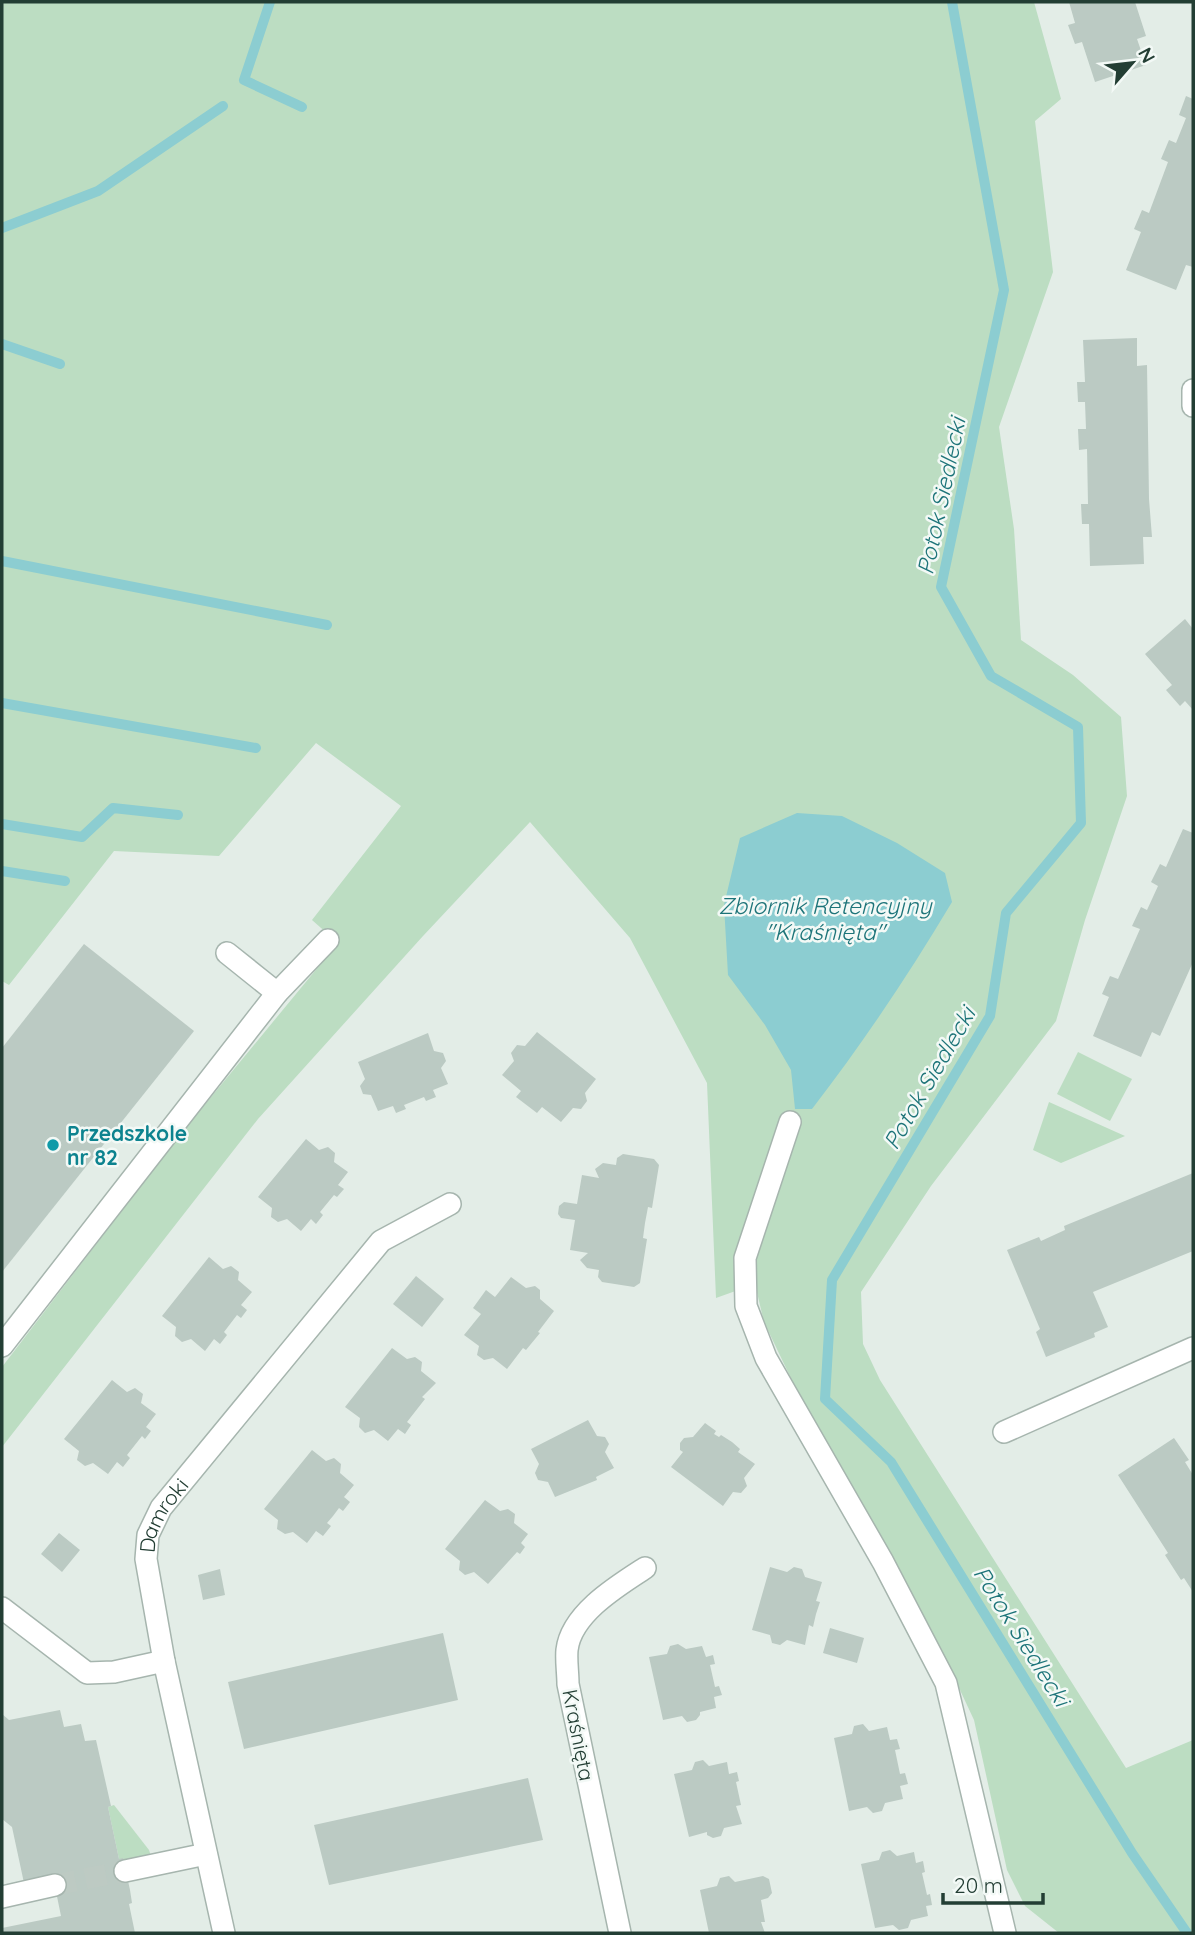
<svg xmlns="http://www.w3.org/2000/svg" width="1195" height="1935" font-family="Quicksand,sans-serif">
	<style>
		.green { fill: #bcddc2 }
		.water { fill: #8ccdd1 }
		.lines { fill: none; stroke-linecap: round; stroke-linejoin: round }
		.stream { stroke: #8ccdd1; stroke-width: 10 }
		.building { fill: #bbcac3 }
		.minor-tunnel { stroke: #bdcac3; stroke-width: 21; stroke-dasharray: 21 10; stroke-linecap: butt }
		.minor-casing { stroke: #a6b5ae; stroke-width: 24 }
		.minor { stroke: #fff; stroke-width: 21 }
		.culture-dot { fill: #0f9aa8; stroke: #f3f9f6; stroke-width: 2.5 }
		.labels { text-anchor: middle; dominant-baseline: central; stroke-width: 5; stroke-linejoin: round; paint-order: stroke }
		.culture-label { font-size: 21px; font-weight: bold; fill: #0d838f; stroke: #f3f9f6; text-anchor: start }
		.street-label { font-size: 21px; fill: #233e34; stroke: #f3f9f6 }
		.water-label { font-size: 23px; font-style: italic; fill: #1d7479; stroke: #f3f9f6 }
	</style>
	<rect width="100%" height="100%" fill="#e3ede7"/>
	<g class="green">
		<polygon points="2,2 1034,2 1061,99 1035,121 1053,272 999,427 1014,529 1021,640 1073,675 1121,717 1127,796 1085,920 1056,1021 931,1186 861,1292 863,1344 880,1380 1126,1768 1193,1740 1193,1933 1059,1933 1025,1906 1007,1870 974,1720 960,1690 809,1416 764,1322 755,1284 716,1298 707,1083 630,938 530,822 423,936 258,1119 2,1447 2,1367 183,1131 338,943 312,920 401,806 316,743 219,856 114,851 9,985 2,981"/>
		<polygon points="1078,1052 1132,1079 1110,1121 1057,1094"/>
		<polygon points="1049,1102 1125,1136 1061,1163 1033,1150"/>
		<polygon points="114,1805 149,1850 151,1856 124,1863 119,1859 108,1807"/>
	</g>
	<path class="water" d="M 797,813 L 842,816 L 897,843 L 945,873 L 952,902 C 909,974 863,1043 812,1109 L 795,1109 L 791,1070 L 765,1025 L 728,975 L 724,905 L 740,838 Z"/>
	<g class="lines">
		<g class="stream">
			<polyline points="270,2 244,80 302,107"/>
			<polyline points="952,2 1004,290 941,587 991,676 1078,727 1081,823 1006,913 990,1016 832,1280 825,1399 891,1462 1132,1853 1187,1933"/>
			<polyline points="2,228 98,191 223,106"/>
			<polyline points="2,344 60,364"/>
			<polyline points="2,561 327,625"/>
			<polyline points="2,703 256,748"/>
			<polyline points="2,824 82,837 113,808 178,815"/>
			<polyline points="2,871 65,881"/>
		</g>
	</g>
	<g class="building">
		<polygon points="1069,2 1135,2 1146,36 1137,39 1146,65 1095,82 1082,42 1075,44 1068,25 1075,23"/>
		<polygon points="1186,96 1193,99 1193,267 1186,265 1176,290 1126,270 1141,232 1134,229 1142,210 1149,213 1168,162 1161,159 1169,140 1176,143 1186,118 1179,115"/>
		<polygon points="1137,338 1137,366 1147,365 1149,499 1152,537 1143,537 1144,564 1090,566 1089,524 1082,524 1081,504 1088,504 1087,449 1079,450 1078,429 1086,429 1085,402 1078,402 1077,382 1085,382 1083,340"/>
		<polygon points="1185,619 1193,629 1193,710 1185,701 1180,706 1166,690 1172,685 1145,654"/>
		<polygon points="1183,829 1193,833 1193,962 1160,1036 1152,1032 1141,1057 1093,1036 1109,997 1102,994 1110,976 1118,979 1140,929 1132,926 1141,907 1147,910 1158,886 1151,882 1160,864 1166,867"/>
		<polygon points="84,944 194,1031 2,1272 2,1048"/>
		<polygon points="537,1032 596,1079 585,1093 587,1101 581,1109 573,1108 561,1122 542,1107 537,1113 516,1097 521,1091 502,1075 514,1061 511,1053 517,1045 525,1046"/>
		<polygon points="428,1033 434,1051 443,1053 446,1061 441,1068 448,1084 433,1090 436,1097 426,1101 424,1097 404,1105 406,1109 396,1113 393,1106 378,1111 371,1095 363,1094 360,1086 365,1079 358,1062"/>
		<polygon points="306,1139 319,1150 328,1147 335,1153 334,1162 348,1172 338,1185 344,1189 337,1197 334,1195 320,1212 323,1215 316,1224 311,1219 301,1231 287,1219 278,1222 271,1217 272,1208 258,1197"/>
		<polygon points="623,1154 654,1159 659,1165 652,1208 648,1207 645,1223 643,1238 647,1239 640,1283 634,1287 602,1282 598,1277 599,1270 587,1268 580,1260 588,1253 570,1250 575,1220 561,1218 558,1214 559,1206 564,1202 577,1204 582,1175 599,1178 595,1169 603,1163 616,1165 617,1158"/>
		<polygon points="1193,1173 1193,1251 1093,1292 1108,1327 1094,1333 1095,1337 1046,1357 1036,1332 1040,1329 1007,1250 1039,1237 1041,1241 1065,1230 1064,1226"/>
		<polygon points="209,1257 223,1269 231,1266 239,1272 238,1280 252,1292 241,1305 247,1310 241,1318 237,1315 224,1332 227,1335 220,1344 214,1339 205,1351 191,1339 182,1342 175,1336 176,1327 162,1316"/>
		<polygon points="416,1276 444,1299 422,1327 393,1304"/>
		<polygon points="511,1277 526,1288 535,1286 540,1290 540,1299 554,1311 538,1332 540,1333 526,1350 523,1348 507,1369 493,1358 484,1360 477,1355 479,1346 464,1335 481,1314 473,1308 486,1290 495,1297"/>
		<polygon points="392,1348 407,1359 415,1357 422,1362 421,1371 436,1383 422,1397 425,1399 407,1422 411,1425 405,1434 398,1429 388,1441 374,1430 365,1433 359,1427 360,1418 345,1407"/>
		<polygon points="112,1380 127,1392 135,1388 143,1394 141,1403 156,1414 146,1427 151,1431 145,1439 142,1436 127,1455 130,1458 123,1467 117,1462 108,1474 93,1463 85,1466 77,1460 79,1451 64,1439"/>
		<polygon points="588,1420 597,1436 605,1437 609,1444 605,1452 614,1468 596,1477 597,1480 555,1497 548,1482 538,1480 535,1473 539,1464 531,1449"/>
		<polygon points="705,1423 716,1431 714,1434 719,1437 721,1435 732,1442 740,1449 738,1452 755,1464 744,1478 747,1486 741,1493 733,1492 723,1506 671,1467 683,1452 680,1450 680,1443 684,1438 693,1437"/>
		<polygon points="1174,1438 1189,1460 1185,1462 1193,1475 1193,1592 1184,1578 1181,1580 1165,1555 1168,1553 1118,1475"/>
		<polygon points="312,1450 326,1461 334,1458 341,1464 340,1473 354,1485 344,1497 350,1502 343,1511 339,1508 333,1516 327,1523 331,1526 323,1536 316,1531 307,1543 293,1532 285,1534 277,1529 278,1520 264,1509"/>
		<polygon points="485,1500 500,1511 508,1509 515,1514 514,1523 528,1534 521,1543 525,1547 520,1554 517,1552 488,1584 474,1572 465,1575 459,1570 460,1561 445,1549"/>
		<polygon points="59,1533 80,1550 62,1572 41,1554"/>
		<polygon points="770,1567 787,1572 794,1567 802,1569 805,1577 822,1582 816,1601 820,1602 816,1614 813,1627 809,1625 805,1645 787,1640 780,1645 772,1643 770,1635 752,1630"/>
		<polygon points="220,1569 225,1595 203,1600 198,1575"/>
		<polygon points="830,1628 864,1638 857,1663 823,1653"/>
		<polygon points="443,1633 458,1700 244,1749 228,1682"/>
		<polygon points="678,1644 686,1649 702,1646 706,1657 713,1655 715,1664 710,1665 715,1687 719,1686 722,1695 714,1697 716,1708 700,1712 700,1715 696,1720 687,1722 682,1716 663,1720 649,1657 667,1654 670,1646"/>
		<polygon points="60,1710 64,1727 81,1724 85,1741 96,1740 111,1806 108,1807 119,1859 123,1858 130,1890 132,1903 129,1904 135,1933 2,1933 2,1928 61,1916 53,1877 24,1883 12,1827 2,1819 2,1714 9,1720"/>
		<polygon points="863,1724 869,1731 887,1727 890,1740 897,1739 900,1749 895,1750 900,1774 905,1773 908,1784 900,1786 903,1799 885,1803 882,1811 873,1813 867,1807 849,1811 834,1738 852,1734 854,1726"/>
		<polygon points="703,1760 709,1766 727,1762 729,1774 737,1772 739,1781 736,1782 741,1805 736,1806 742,1824 724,1828 721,1836 713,1838 707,1835 707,1832 689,1837 674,1774 692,1770 695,1762"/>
		<polygon points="528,1778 543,1840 329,1885 314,1825"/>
		<polygon points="890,1850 897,1856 914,1852 916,1863 923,1861 925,1872 922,1873 927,1895 930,1894 932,1905 926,1906 928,1916 911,1920 908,1928 899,1930 893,1925 875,1928 861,1864 879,1860 882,1852"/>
		<polygon points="729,1876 735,1882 763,1876 769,1879 772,1893 768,1898 761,1900 765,1922 761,1922 765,1933 709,1933 700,1890 717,1886 720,1878"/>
	</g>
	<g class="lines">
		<polyline class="minor-tunnel" points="55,1885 125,1871"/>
		<g class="minor-casing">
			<g id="minor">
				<polyline points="1193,390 1193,406"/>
				<polyline points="227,953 277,993"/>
				<polyline points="790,1122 745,1258 746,1306 766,1358 883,1562 946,1683 1005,1933"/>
				<polyline points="2,1346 277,993 328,940"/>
				<polyline points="1004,1432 1193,1348"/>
				<polyline points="2,1608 87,1673 114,1672 164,1661"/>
				<polyline points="125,1871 206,1854"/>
				<polyline points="2,1897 55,1885"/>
				<path id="s1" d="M 224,1933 L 164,1661 L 146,1559 L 148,1535 L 161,1508 L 381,1241 L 450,1204"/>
				<path d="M 620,1933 L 568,1684 C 568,1673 566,1661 567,1650 C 571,1614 617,1586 645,1568"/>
			</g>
		</g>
		<use href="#minor" class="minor"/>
	</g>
	<circle class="culture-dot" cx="53" cy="1145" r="7"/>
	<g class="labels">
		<g class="culture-label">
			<text x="67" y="1133">Przedszkole<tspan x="67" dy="24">nr 82</tspan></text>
		</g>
		<g class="street-label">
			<text stroke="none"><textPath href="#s1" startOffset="430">Damroki</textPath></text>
			<text transform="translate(579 1735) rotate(79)">Kraśnięta</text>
		</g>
		<g class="water-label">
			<text transform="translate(941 496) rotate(-78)">Potok Siedlecki</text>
			<text x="825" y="905">Zbiornik Retencyjny<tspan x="825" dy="26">"Kraśnięta"</tspan></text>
			<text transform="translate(929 1078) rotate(-60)">Potok Siedlecki</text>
			<text transform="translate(1022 1636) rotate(58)">Potok Siedlecki</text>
		</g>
	</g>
	<rect width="1195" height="1935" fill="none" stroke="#233e34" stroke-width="7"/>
	<g transform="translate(1132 63) rotate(62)" stroke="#f3f9f6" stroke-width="5" paint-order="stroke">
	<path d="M0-5L12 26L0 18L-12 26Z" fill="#233e34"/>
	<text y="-10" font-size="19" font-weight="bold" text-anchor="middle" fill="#233e34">N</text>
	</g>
	<path d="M943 1893v10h100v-10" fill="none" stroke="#233e34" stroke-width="3.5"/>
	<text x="954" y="1893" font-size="21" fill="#233e34" stroke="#f3f9f6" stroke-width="5" paint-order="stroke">20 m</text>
</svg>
